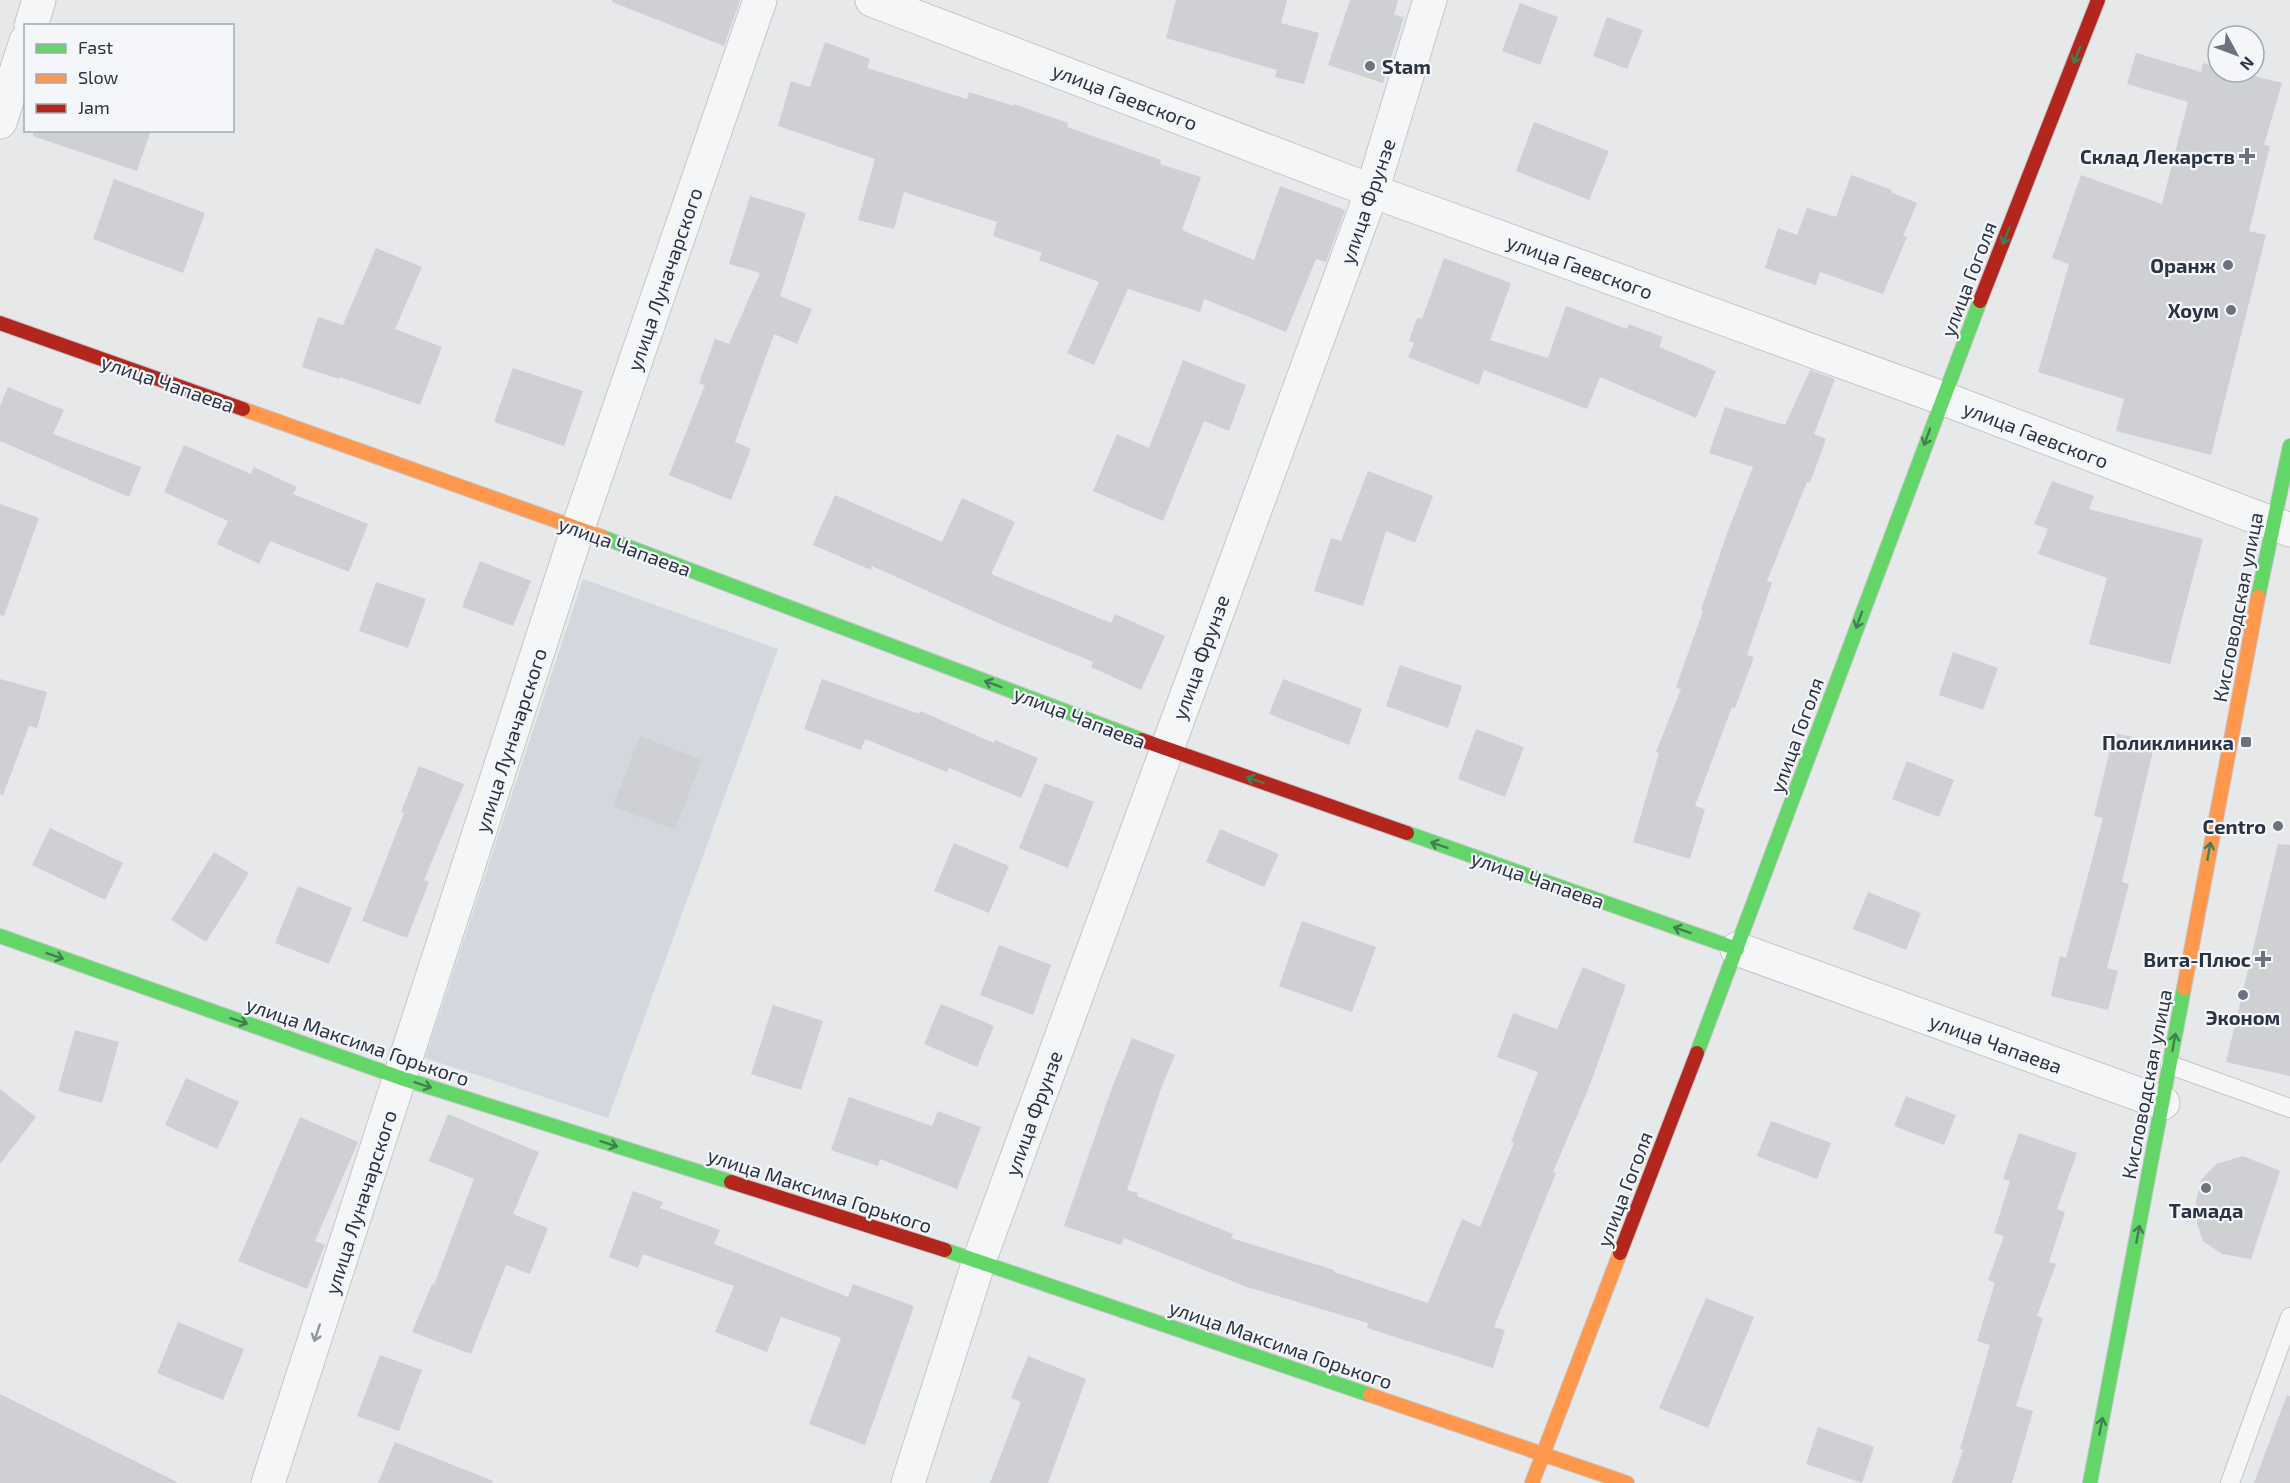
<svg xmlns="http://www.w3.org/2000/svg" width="2290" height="1483" font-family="'Exo 2',sans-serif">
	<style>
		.built { fill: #d4d7dd }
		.building { fill: #ced0d3 }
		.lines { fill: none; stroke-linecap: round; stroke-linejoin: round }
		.lane-casing { stroke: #c4c6c8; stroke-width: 20 }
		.street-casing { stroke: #c4c6c8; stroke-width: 35 }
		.fast-casing { stroke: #c4c6c8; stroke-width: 16 }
		.slow-casing { stroke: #c4c6c8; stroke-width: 16 }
		.jam-casing { stroke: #c4c6c8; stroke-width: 16 }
		.lane { stroke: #f5f6f7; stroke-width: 18 }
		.street { stroke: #f5f6f7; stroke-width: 33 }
		.fast { stroke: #63d668; stroke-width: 14 }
		.slow { stroke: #ff974d; stroke-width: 14 }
		.jam { stroke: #b3261e; stroke-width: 14 }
		.oneway { stroke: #447d55 }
		.oneway2 { stroke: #90959e }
		.poi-dot { fill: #6c737f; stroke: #f4f6f9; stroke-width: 2 }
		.labels { text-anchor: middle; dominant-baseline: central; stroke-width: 4.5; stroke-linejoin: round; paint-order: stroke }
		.poi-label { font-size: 20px; font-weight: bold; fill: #2b3445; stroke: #f4f6f9; text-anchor: end }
		.street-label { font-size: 20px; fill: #2b3445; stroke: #f4f6f9 }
	</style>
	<rect width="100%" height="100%" fill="#e6e8ea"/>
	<polygon class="built" points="583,579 778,649 608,1118 425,1058"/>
	<g class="building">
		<polygon points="612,0 740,0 724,46 612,2"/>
		<polygon points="1176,0 1287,0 1281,23 1319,33 1304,84 1275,77 1277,70 1166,38"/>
		<polygon points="1350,0 1398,0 1394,15 1404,17 1383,83 1328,65"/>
		<polygon points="1520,3 1558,17 1540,65 1502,51"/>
		<polygon points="1607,17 1643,30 1627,69 1593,56"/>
		<polygon points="825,42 870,59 867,68 967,99 969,92 1014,106 1014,104 1068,123 1067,127 1161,160 1160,164 1201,177 1182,230 1254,260 1280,186 1345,210 1326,262 1316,259 1286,332 1204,299 1200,312 1128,289 1094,365 1067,353 1099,282 1039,260 1042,253 993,236 997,222 904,192 894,229 858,220 875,159 778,126 791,81 810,87"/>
		<polygon points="2136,53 2201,72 2203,63 2218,67 2218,72 2238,72 2282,83 2264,145 2270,146 2249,231 2266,235 2211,455 2116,431 2124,399 2038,372 2069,264 2052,258 2081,175 2162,204 2188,102 2127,84"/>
		<polygon points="1534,122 1609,151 1589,200 1516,171"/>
		<polygon points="34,130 151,130 137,171 33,136"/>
		<polygon points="1851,175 1892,190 1891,192 1917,203 1903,236 1907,237 1883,294 1820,272 1816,285 1765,268 1778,228 1797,235 1807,208 1836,217"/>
		<polygon points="114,179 205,213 183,273 93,239"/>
		<polygon points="750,196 806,213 780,296 812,309 797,344 774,334 735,442 751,449 731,500 669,475 705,385 699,383 715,339 729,344 760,273 729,264"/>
		<polygon points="376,248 422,267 395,329 442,347 420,405 340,377 339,379 302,367 318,317 343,325"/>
		<polygon points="1444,258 1511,283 1490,340 1548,358 1566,306 1627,329 1629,324 1663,337 1659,347 1716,371 1696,418 1600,377 1587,409 1484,370 1479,385 1408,357 1414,343 1409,341 1417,318 1422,319"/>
		<polygon points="1183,360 1246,385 1229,431 1204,421 1163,521 1093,491 1117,434 1149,448"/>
		<polygon points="513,368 583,391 564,446 494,422"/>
		<polygon points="1810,370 1835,379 1814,434 1826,439 1810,483 1807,482 1767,581 1772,583 1747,655 1754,657 1735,708 1732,707 1695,806 1705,809 1690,859 1633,842 1659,753 1656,752 1681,689 1676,687 1703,611 1701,610 1726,536 1753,467 1709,453 1725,407 1785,425"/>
		<polygon points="8,387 64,410 53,434 141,467 129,497 0,441 0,406"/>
		<polygon points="184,445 251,474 254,467 297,487 293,494 368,524 349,572 270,541 259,564 217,544 228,521 164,492"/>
		<polygon points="1368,471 1433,496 1415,543 1386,531 1363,606 1314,591 1331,538 1341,541"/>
		<polygon points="2052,481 2094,496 2089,509 2203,539 2170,664 2089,644 2107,578 2038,554 2048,529 2034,524"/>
		<polygon points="835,495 942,542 962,498 1015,522 991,574 1111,623 1115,614 1165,636 1141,690 1091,667 1093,662 1003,625 872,566 871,570 813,545"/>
		<polygon points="0,504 39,518 4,616 0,615"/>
		<polygon points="480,561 531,581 513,626 462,607"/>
		<polygon points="376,582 426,599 408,648 359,631"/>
		<polygon points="1953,652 1998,668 1983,710 1939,695"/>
		<polygon points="1400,665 1462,686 1448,728 1386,706"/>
		<polygon points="0,679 47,692 37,728 29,726 3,795 0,794"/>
		<polygon points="822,679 919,714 920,711 994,743 995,740 1038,758 1021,798 949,768 947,772 865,739 861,750 804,729"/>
		<polygon points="1283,679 1362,709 1349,745 1269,714"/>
		<polygon points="1476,729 1524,747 1505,797 1458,779"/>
		<polygon points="2114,733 2155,742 2122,882 2129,884 2107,968 2118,971 2108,1010 2051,996 2060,956 2066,958 2103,818 2094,816"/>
		<polygon points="640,736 702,760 675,829 613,807"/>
		<polygon points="1907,761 1954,780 1939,817 1892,799"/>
		<polygon points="419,766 464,784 424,880 429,882 407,938 362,921 404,813 401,812"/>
		<polygon points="1045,783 1094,802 1068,868 1019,848"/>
		<polygon points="50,828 123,863 105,900 32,865"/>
		<polygon points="1220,829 1279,854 1264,887 1206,862"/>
		<polygon points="954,843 1009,866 989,913 934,891"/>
		<polygon points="2278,844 2290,845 2290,1076 2226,1062"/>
		<polygon points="214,852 249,873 206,942 171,920"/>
		<polygon points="298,886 352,908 329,964 275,943"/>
		<polygon points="1868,892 1921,913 1906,950 1853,929"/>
		<polygon points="1302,921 1376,947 1352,1012 1279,986"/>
		<polygon points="999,945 1051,965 1033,1015 980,995"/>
		<polygon points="1583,967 1626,985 1588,1090 1553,1172 1556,1173 1494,1327 1505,1330 1493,1368 1367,1328 1368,1323 1247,1287 1124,1238 1121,1245 1064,1226 1110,1093 1132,1038 1175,1055 1160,1091 1127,1190 1138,1193 1137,1196 1233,1234 1231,1238 1334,1270 1334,1272 1428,1303 1462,1219 1480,1227 1514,1143 1511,1142 1538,1072 1497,1057 1513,1013 1557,1029"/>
		<polygon points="941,1004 994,1026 977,1067 924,1044"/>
		<polygon points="773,1005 823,1021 801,1090 751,1074"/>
		<polygon points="75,1030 119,1042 102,1103 58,1091"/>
		<polygon points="186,1078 239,1102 217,1149 165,1125"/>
		<polygon points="0,1089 36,1117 0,1164"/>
		<polygon points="1906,1096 1956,1115 1944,1145 1894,1126"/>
		<polygon points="849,1097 932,1126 938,1111 981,1127 957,1189 880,1159 878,1166 831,1150"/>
		<polygon points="448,1114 539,1152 513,1214 548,1228 530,1274 506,1265 471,1354 412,1332 432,1284 434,1285 474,1179 429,1161"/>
		<polygon points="300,1117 358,1142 315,1241 325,1245 307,1289 238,1261"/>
		<polygon points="1771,1121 1831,1143 1817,1179 1757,1156"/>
		<polygon points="2019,1133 2077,1153 2057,1209 2065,1212 2049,1262 2056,1264 2037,1316 2043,1318 2016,1406 2033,1411 2012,1483 1952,1483 1963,1450 1960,1449 1990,1345 1977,1341 1995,1283 1988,1280 2004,1236 1994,1233 2010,1181 2003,1179"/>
		<polygon points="2243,1156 2280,1171 2251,1259 2222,1254 2203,1241 2197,1224 2196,1201 2201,1180 2216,1164"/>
		<polygon points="633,1191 663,1202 660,1208 720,1230 714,1244 848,1297 853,1284 914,1306 865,1445 809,1424 841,1338 781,1317 767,1352 715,1332 734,1286 643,1254 638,1268 609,1257"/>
		<polygon points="1706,1298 1754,1317 1708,1428 1659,1408"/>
		<polygon points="178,1322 244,1349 223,1400 157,1373"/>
		<polygon points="380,1355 422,1370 399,1431 357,1416"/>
		<polygon points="1028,1356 1086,1379 1048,1483 990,1483 1021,1402 1011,1398"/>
		<polygon points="0,1394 179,1483 0,1483"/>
		<polygon points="2287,1395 2290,1396 2290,1483 2254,1483"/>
		<polygon points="1818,1427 1874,1447 1862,1483 1806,1464"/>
		<polygon points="395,1442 493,1481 492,1483 378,1483"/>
	</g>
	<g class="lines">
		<g class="lane-casing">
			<g id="lane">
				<polyline points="2170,1065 2290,1108"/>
				<polyline points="2230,1483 2290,1317"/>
			</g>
		</g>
		<g class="street-casing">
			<g id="street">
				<polyline points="872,0 1372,191 1942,398 2290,530"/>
				<polyline points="31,26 39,0"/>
				<polyline points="0,122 26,41"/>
				<polyline points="1737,949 2163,1103"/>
				<polyline points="268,1483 578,528 760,0"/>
				<polyline points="908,1483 979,1261 1372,191 1430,0"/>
			</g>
		</g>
		<g class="fast-casing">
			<g id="fast">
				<polyline points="602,537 1142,740"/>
				<polyline points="2258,597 2290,446"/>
				<polyline points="1407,833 1737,949"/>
				<polyline points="0,936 401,1078 731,1182"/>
				<polyline points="1697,1053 1980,301"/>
				<polyline points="945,1250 1370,1395"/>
				<polyline points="2090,1483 2184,988"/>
			</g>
		</g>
		<g class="slow-casing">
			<g id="slow">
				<polyline points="243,409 602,537"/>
				<polyline points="2184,988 2258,597"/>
				<polyline points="1370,1395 1627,1483"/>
				<polyline points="1532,1483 1620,1253"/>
			</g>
		</g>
		<g class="jam-casing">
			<g id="jam">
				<polyline points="1980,301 2098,0"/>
				<polyline points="0,323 243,409"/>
				<polyline points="1142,740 1407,833"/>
				<polyline points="731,1182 945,1250"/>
				<polyline points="1620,1253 1697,1053"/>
			</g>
		</g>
		<use href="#lane" class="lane"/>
		<use href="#street" class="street"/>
		<use href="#fast" class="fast"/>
		<use href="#slow" class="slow"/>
		<use href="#jam" class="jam"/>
	</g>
	<defs><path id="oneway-shaft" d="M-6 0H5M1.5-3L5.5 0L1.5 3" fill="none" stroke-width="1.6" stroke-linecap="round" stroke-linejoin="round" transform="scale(1.5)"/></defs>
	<g class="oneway">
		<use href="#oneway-shaft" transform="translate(2077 55) rotate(112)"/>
		<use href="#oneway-shaft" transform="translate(2006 236) rotate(112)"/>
		<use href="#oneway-shaft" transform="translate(1927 437) rotate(110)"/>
		<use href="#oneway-shaft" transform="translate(1859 620) rotate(110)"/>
		<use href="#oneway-shaft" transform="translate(993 684) rotate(-159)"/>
		<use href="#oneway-shaft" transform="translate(1255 780) rotate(-161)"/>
		<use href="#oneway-shaft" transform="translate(1439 845) rotate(-161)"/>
		<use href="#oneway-shaft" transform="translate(2209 851) rotate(-80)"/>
		<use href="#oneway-shaft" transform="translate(1682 930) rotate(-161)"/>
		<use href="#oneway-shaft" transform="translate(55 956) rotate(19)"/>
		<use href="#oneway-shaft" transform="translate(239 1021) rotate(19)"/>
		<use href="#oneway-shaft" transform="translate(2174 1042) rotate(-80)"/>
		<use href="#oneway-shaft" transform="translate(423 1085) rotate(18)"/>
		<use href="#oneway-shaft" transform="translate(609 1144) rotate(18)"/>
		<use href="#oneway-shaft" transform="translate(2138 1234) rotate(-79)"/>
		<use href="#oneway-shaft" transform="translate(2101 1426) rotate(-79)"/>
	</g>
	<use class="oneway2" href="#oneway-shaft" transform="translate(317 1333) rotate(108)"/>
	<g class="poi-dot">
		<circle cx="1370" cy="66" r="6"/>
		<path d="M2244 147h6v6h6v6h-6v6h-6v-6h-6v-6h6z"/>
		<circle cx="2228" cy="265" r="6"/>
		<circle cx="2231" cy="310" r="6"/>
		<rect x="2240" y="736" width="12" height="12" rx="3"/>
		<circle cx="2278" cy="826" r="6"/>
		<path d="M2260 950h6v6h6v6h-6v6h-6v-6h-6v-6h6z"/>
		<circle cx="2243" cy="995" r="6"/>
		<circle cx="2206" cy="1188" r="6"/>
	</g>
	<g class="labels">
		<g class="poi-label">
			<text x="1382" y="66" text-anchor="start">Stam</text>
			<text x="2235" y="156">Склад Лекарств</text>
			<text x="2216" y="265">Оранж</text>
			<text x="2219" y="310">Хоум</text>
			<text x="2234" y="742">Поликлиника</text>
			<text x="2266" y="826">Centro</text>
			<text x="2251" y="959">Вита-Плюс</text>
			<text x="2243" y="1017" text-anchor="middle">Эконом</text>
			<text x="2206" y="1210" text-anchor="middle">Тамада</text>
		</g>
		<g class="street-label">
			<text transform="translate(1125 96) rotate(21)">улица Гаевского</text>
			<text transform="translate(1367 201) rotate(-71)">улица Фрунзе</text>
			<text transform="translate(1580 266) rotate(20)">улица Гаевского</text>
			<text transform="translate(664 279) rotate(-71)">улица Луначарского</text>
			<text transform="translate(1968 279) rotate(-69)">улица Гоголя</text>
			<text transform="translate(168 383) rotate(19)">улица Чапаева</text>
			<text transform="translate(2036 434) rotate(21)">улица Гаевского</text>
			<text transform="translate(625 546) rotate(20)">улица Чапаева</text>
			<text transform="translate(2237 607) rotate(-79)">Кисловодская улица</text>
			<text transform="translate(1200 657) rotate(-70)">улица Фрунзе</text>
			<text transform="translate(1080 717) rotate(21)">улица Чапаева</text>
			<text transform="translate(1796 735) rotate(-70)">улица Гоголя</text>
			<text transform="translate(510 740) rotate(-72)">улица Луначарского</text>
			<text transform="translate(1538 879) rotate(19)">улица Чапаева</text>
			<text transform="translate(358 1041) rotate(19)">улица Максима Горького</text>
			<text transform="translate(1996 1043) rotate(20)">улица Чапаева</text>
			<text transform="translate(2146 1084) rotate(-79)">Кисловодская улица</text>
			<text transform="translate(1033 1113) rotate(-70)">улица Фрунзе</text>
			<text transform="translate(1624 1189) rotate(-69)">улица Гоголя</text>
			<text transform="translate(820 1190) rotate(18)">улица Максима Горького</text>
			<text transform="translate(360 1202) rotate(-72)">улица Луначарского</text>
			<text transform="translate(1281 1344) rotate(19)">улица Максима Горького</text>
		</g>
	</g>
	<rect x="24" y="24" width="210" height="108" fill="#f4f6f9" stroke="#a4a8b1" stroke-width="1.5"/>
	<rect x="36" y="44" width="30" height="9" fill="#63d668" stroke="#a4a8b1" stroke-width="1.5"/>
	<text x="78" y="54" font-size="18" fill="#2b3445">Fast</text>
	<rect x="36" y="74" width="30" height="9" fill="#ff974d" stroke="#a4a8b1" stroke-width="1.5"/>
	<text x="78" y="84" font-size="18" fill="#2b3445">Slow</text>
	<rect x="36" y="104" width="30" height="9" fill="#b3261e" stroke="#a4a8b1" stroke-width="1.5"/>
	<text x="78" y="114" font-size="18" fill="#2b3445">Jam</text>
	<g transform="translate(2236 54) rotate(131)"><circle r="28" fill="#f4f6f9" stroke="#a4a8b1" stroke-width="1.5"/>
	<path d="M0-4.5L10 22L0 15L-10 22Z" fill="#6c737f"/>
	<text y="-9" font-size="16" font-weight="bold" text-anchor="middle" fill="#2b3445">N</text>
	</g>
</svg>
